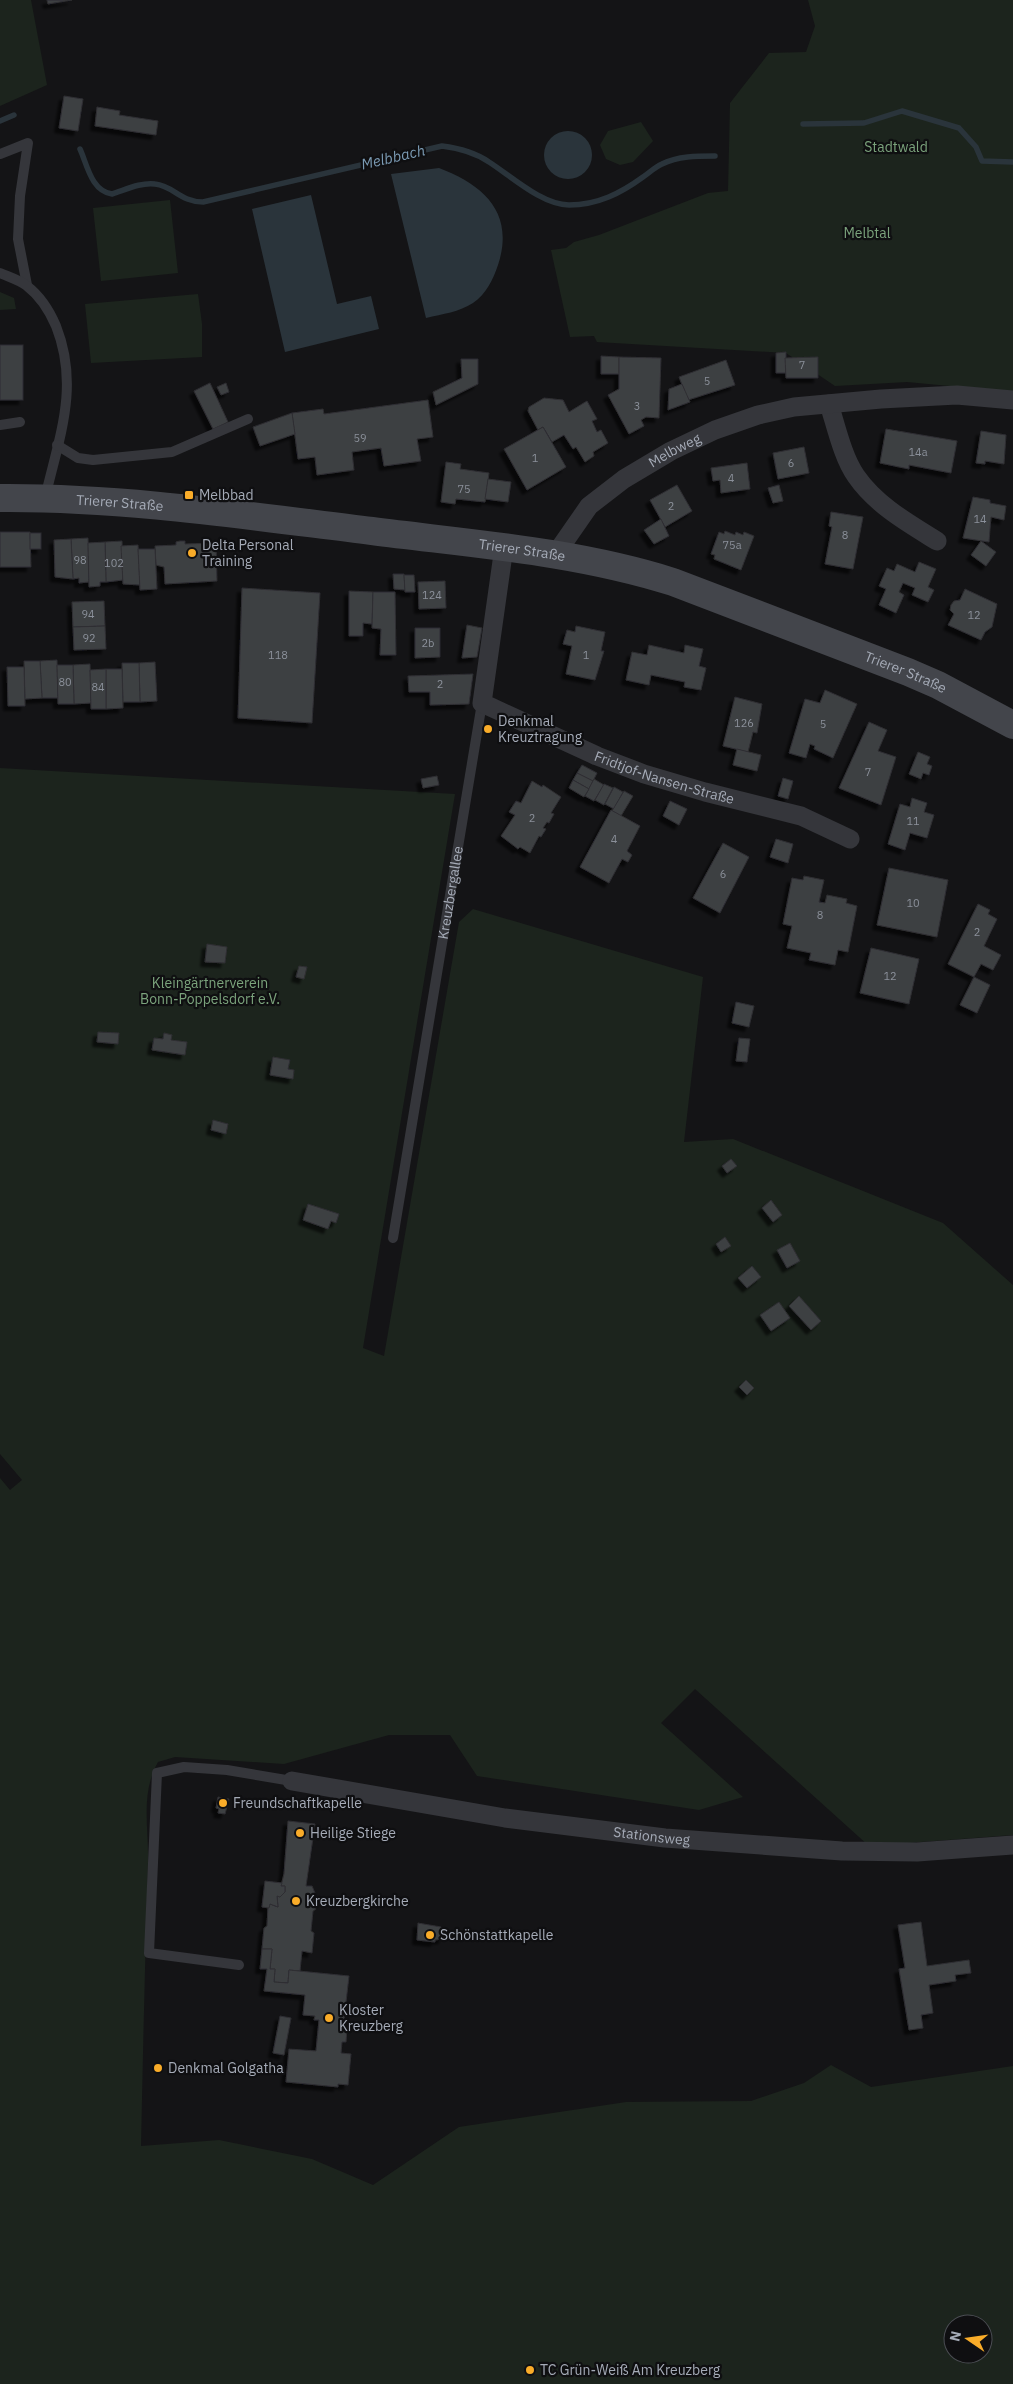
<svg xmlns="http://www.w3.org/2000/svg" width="1013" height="2384" font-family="'IBM Plex Sans',sans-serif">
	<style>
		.green { fill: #1c241d; fill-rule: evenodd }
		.water { fill: #2a343b }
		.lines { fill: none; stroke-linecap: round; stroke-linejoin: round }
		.stream { stroke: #2a343b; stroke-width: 5.5 }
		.building { fill: #3e3f43; stroke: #2e2e32; filter: url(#shadow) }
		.lane { stroke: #35363b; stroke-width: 10 }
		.street { stroke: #35363b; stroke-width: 19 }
		.secondary { stroke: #43454b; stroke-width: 28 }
		.poi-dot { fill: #f9ac29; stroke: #0f0f11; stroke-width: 2 }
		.labels { text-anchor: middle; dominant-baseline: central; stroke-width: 4.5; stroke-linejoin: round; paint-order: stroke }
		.number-label { font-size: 11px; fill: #8b909a }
		.park-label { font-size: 14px; fill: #7ba37c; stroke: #0f0f11 }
		.street-label { font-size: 14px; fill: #a5abb7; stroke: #0f0f11 }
		.poi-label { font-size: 14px; fill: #a5abb7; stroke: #0f0f11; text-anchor: start }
		.water-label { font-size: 15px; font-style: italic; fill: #7b9bb4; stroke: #0f0f11 }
	</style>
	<defs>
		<filter id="shadow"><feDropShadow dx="-4.5" dy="4.5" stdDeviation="1" flood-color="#0009"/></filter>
	</defs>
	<rect width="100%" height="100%" fill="#141416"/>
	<g class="green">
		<polygon points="0,0 31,0 47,85 0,106"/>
		<polygon points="808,0 1013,0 1013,392 907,382 835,386 786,353 597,342 594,336 570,337 551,250 566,248 574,242 599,235 708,193 728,191 730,103 769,53 806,52 815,26"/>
		<polygon points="641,122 653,141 633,162 620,165 606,159 600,145 608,131"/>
		<polygon points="170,200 178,273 101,281 93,208"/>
		<polygon points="0,292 14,298 16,309 0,310"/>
		<polygon points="198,294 202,324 202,357 91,363 85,304"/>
		<path d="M 0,768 L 455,794 L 363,1348 L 384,1356 L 459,922 L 473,909 L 703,977 L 684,1142 L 733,1139 L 943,1223 L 1013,1285 L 1013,1835 L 869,1846 L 695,1689 L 661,1723 L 743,1797 L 699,1810 L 477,1776 L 450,1735 L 389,1735 L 284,1764 L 175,1757 L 158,1762 C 140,1794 149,1828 148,1863 C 145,1957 143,2052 141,2146 L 219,2140 L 312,2159 L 373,2185 L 459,2127 L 626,2102 L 751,2101 L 804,2083 L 831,2065 L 871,2087 L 1013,2066 L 1013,2384 L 0,2384 L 0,1478 L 10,1490 L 22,1480 L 0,1454 ZM 953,2324 L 983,2324 L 983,2354 L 953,2354 Z"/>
	</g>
	<g class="water">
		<circle cx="568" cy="155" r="24"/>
		<path d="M 439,168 C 484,185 515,213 498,265 C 493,280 486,294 473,303 C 459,312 443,314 426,318 L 391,174 Z"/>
		<polygon points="311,195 337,304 371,296 379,329 285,352 252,209"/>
	</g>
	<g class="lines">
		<g class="stream">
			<polyline points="0,121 14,115"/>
			<polyline points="803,124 864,123 902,111 959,128 976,147 982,161 1013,162"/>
			<path d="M 80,149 C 87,164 91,191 112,194 C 125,190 141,182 155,184 C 174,186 180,202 203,202 L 442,146 C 458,148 476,153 489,162 C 511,176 542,205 569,205 C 598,205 621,193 643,177 C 649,173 655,167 662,164 C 678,156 697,156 715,156"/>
		</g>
	</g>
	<g class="building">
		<polygon points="47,0 72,0 48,4"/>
		<polygon points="64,96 83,99 78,131 59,128"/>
		<polygon points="97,107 120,111 119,115 158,121 156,135 95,126"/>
		<rect x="0" y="345" width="23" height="55"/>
		<polygon points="786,352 786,373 776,373 776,353"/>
		<polygon points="601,356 619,357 619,374 601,374"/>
		<polygon points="619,357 661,358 659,418 646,417 641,420 644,426 629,434 608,395 619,389"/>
		<polygon points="818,357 818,378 786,378 785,358"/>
		<polygon points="461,359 478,359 478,384 436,405 433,392 462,378"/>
		<polygon points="726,360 735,385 688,400 679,377"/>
		<polygon points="210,383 228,422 213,429 194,391"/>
		<polygon points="226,383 229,392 221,395 217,387"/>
		<polygon points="682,384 690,402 668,410 669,389"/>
		<polygon points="544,398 563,400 569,412 587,401 597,419 592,421 597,432 601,430 608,443 593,452 594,456 585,462 576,447 573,449 564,435 552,442 543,427 538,430 528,411 529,407"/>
		<polygon points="428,400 433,437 417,439 421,461 384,466 381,448 352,452 354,470 317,475 315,457 298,459 292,413 323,409 324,414"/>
		<polygon points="292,413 295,434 260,446 253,427"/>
		<polygon points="543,427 566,467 527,490 504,449"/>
		<polygon points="886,429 957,441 951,473 909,465 909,469 880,463"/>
		<polygon points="981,431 1006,435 1004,464 985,461 985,464 976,463"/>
		<polygon points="804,447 809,473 778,479 773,453"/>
		<polygon points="446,462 461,464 460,469 489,473 485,502 456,499 455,504 441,502"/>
		<polygon points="747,463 750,489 721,493 720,480 713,481 711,468"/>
		<polygon points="488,479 511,482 508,502 485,499"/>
		<polygon points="677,485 692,511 665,527 650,500"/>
		<polygon points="779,485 783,501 773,503 768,488"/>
		<polygon points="973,497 990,500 990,503 1006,506 1004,520 991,517 989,542 963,538"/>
		<polygon points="831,512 863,517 853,569 825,564 832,527 829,526"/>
		<polygon points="661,519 669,536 654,544 644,530"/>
		<polygon points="725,531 735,535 736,532 743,535 744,532 754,536 741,570 714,559 715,555 711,554 719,532 724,534"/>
		<polygon points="0,532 30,532 31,567 0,567"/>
		<rect x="30" y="533" width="11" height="16"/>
		<polygon points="88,538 89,582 79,583 79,578 73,579 71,539"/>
		<polygon points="71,539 73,579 55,577 54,540"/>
		<polygon points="122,541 123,580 106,582 105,542"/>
		<polygon points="180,541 185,541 185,544 216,543 217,581 165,584 164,567 156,565 155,546 176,545 176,542"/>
		<polygon points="981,541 996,552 986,566 971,555"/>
		<polygon points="105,542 106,582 100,582 100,586 89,587 88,543"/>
		<polygon points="138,545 140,585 123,584 121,546"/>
		<polygon points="138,549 155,549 157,589 140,590"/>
		<polygon points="919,562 936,569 928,587 934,590 928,602 912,595 915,588 903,583 899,592 904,595 896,613 879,605 886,589 879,586 887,568 894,571 897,564 915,572"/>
		<polygon points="393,574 404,574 405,590 394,589"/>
		<polygon points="404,575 414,575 415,592 405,592"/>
		<polygon points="445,581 446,608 419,609 418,582"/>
		<polygon points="242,588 320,593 312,723 238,718"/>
		<polygon points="965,589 997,604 992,627 985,632 981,640 948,625 954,614 950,610 951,605 954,601 960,600"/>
		<polygon points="349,591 373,592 372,624 363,623 363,636 349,636"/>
		<polygon points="373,592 395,592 396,655 380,655 381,629 372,628"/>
		<polygon points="104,601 105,626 73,627 72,602"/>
		<polygon points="467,625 482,628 477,657 462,658"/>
		<polygon points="105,626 106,649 74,650 73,627"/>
		<polygon points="576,626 605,632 601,651 604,651 595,680 566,674 572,646 563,644 567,630 575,632"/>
		<polygon points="415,628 440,628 440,657 415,658"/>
		<polygon points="649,645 684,653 685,645 703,649 699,666 706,668 701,690 684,687 685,682 651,675 649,685 626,680 632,652 647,655"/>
		<polygon points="57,660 58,698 42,698 40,661"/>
		<polygon points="24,661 40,661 42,698 25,699"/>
		<polygon points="155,662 157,701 140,702 139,663"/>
		<polygon points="122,663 139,663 140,702 123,702"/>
		<polygon points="90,664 91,703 74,704 73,665"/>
		<polygon points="57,665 73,665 74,704 58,704"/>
		<polygon points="7,667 24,667 25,706 8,706"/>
		<polygon points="106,669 122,669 123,708 106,709"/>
		<polygon points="106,669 106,709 91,709 90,670"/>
		<polygon points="473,674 469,704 430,705 430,692 409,692 408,676"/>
		<polygon points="825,690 857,704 833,758 814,749 815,746 810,744 806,758 789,753 805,699 820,703"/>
		<polygon points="735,697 762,704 757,733 753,732 748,752 723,746"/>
		<polygon points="869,722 887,730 878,751 896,757 881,805 839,788"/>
		<polygon points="737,749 761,755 757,771 733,765"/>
		<polygon points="918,752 930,757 927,764 932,766 929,775 923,773 921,779 909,774"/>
		<polygon points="582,765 597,773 593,781 577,773"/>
		<polygon points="577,773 593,781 589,789 573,780"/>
		<polygon points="437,776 439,785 423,788 421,779"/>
		<polygon points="783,778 793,781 788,799 778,796"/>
		<polygon points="594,779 604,785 594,801 585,796"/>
		<polygon points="573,780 589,789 584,797 569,788"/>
		<polygon points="532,781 542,787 543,785 561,797 551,813 554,814 549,823 547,822 543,828 546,829 541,837 539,836 530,853 520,847 518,849 501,836 515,815 509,812 516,801 521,803"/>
		<polygon points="604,784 613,788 604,805 595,800"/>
		<polygon points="614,787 623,792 614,809 605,804"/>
		<polygon points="624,791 633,796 621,816 612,811"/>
		<polygon points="912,798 927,803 924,812 934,815 927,838 910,833 905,850 888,844 900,804 910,807"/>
		<polygon points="670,801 687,809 679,825 663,816"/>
		<polygon points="611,810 640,826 627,851 632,855 628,862 622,859 609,883 580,867"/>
		<polygon points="776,839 793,844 788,863 770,857"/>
		<polygon points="723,843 749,857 720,913 693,898"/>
		<polygon points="889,868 948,880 937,937 877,925"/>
		<polygon points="804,876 824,880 819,902 825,903 827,895 847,899 846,903 857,906 848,952 838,950 835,965 809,960 811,953 787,948 792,926 783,924 792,878 803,880"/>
		<polygon points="978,904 990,910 988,914 997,919 984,946 1001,955 993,970 981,964 974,977 948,964"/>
		<polygon points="207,944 227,947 225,963 205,962"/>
		<polygon points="871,948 919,959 909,1004 860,993"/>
		<polygon points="299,966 307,967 304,979 296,977"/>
		<polygon points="974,977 990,985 977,1013 960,1005"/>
		<polygon points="736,1002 754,1006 749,1027 732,1023"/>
		<polygon points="98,1032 119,1033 118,1044 97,1042"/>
		<polygon points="164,1033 172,1035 171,1040 187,1042 185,1055 152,1050 154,1038 163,1039"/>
		<polygon points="739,1038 750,1039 747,1062 736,1061"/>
		<polygon points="273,1057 290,1060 288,1069 294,1070 293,1079 270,1075"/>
		<polygon points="213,1120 228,1124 226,1134 211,1130"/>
		<polygon points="731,1159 737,1166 727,1173 722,1166"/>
		<polygon points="771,1200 782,1215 773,1222 762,1208"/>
		<polygon points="308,1204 339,1214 336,1223 331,1221 328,1229 303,1220"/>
		<polygon points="725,1237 731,1246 721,1252 716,1244"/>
		<polygon points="790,1243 800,1261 787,1268 777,1250"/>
		<polygon points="752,1266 761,1277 747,1288 738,1278"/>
		<polygon points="799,1296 821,1321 811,1330 789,1306"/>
		<polygon points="779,1302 790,1318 771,1331 760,1315"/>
		<polygon points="746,1380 754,1388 747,1395 739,1387"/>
		<polygon points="218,1797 229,1799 225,1814 218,1813 219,1809 216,1808"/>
		<polygon points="288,1821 315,1824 306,1886 312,1886 315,1893 314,1906 316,1909 313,1911 311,1931 314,1933 312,1953 302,1951 300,1971 289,1970 288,1983 274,1982 275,1969 270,1969 272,1949 262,1949 264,1928 267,1926 268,1906 270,1904 278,1907 277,1896 280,1897 285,1892 285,1886 281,1886 284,1874"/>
		<polygon points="265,1881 282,1883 281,1886 285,1886 285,1892 280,1897 277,1896 278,1907 270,1904 269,1908 262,1907"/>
		<polygon points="921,1922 927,1966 969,1960 971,1973 955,1975 956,1981 929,1985 933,2013 921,2015 923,2028 909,2030 899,1969 905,1968 898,1925"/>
		<polygon points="418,1923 441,1927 444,1931 443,1939 435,1940 435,1942 417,1940"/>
		<polygon points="262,1949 272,1949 270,1969 275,1969 274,1982 288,1983 289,1970 349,1976 343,2028 347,2028 346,2042 342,2042 341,2053 351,2054 348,2085 338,2084 338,2087 286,2082 289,2049 316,2051 319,2020 314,2020 315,2016 303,2015 305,1995 264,1991 267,1969 260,1969"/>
		<polygon points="280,2016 291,2018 284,2055 273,2053"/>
	</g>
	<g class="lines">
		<g class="lane">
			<polyline points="0,154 28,143 20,196 18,239 27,285"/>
			<path d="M 0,273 C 9,277 20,280 27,286 C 40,296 50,312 56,326 C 80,387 59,437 45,498"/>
			<polyline points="0,425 20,422"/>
			<polyline points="57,445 78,458 93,460 172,452 248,419"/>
			<path id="s1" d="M 393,1238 L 482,703"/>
			<polyline points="239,1965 149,1953 157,1773 184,1767 227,1770 292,1781"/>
		</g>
		<g class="street">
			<path d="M 829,404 C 836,426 843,458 856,476 C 876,505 908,523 937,541"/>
			<path id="s2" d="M 504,547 L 482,703 L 597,756 L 644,774 L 705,792 L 801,816 L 850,839"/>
			<path id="s3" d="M 555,555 L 589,506 L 624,479 L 671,451 L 715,430 L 758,415 L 794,407 L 881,399 L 957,395 L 1013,400"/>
			<path id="s4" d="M 292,1781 L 505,1818 L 665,1838 L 842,1851 L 917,1852 L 1013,1845"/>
		</g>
		<path class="secondary" id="s5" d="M 0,498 C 124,497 249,516 372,531 C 473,544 575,551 673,582 L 908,672 L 938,685 L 1013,725"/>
	</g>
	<g class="poi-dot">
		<rect x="184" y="490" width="10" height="10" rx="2.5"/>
		<circle cx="192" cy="553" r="5"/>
		<circle cx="488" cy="729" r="5"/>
		<circle cx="223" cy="1803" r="5"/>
		<circle cx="300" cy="1833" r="5"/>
		<circle cx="296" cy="1901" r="5"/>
		<circle cx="430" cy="1935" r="5"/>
		<circle cx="329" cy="2018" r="5"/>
		<circle cx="158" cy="2068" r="5"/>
		<circle cx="530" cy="2370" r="5"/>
	</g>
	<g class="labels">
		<g class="number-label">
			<text x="802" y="365">7</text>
			<text x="707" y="381">5</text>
			<text x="637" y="406">3</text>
			<text x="360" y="438">59</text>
			<text x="918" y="452">14a</text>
			<text x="535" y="458">1</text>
			<text x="791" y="463">6</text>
			<text x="731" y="478">4</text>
			<text x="464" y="489">75</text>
			<text x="671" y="506">2</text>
			<text x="980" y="519">14</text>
			<text x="845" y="535">8</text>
			<text x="732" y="545">75a</text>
			<text x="80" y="560">98</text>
			<text x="114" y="563">102</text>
			<text x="432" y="595">124</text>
			<text x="88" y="614">94</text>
			<text x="974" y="615">12</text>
			<text x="89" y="638">92</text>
			<text x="428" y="643">2b</text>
			<text x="278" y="655">118</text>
			<text x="586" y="655">1</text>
			<text x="65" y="682">80</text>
			<text x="440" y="684">2</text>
			<text x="98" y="687">84</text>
			<text x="744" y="723">126</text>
			<text x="823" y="724">5</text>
			<text x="868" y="772">7</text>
			<text x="532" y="818">2</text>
			<text x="913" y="821">11</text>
			<text x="614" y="839">4</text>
			<text x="723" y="874">6</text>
			<text x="913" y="903">10</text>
			<text x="820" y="915">8</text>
			<text x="977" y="932">2</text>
			<text x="890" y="976">12</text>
		</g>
		<g class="park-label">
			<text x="896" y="147">Stadtwald</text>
			<text x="867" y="233">Melbtal</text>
			<text x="210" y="983">Kleingärtnerverein<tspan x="210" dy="16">Bonn-Poppelsdorf e.V.</tspan></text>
		</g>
		<g class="street-label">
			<text stroke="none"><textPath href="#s3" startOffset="162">Melbweg</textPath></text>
			<text stroke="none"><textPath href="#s5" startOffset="120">Trierer Straße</textPath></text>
			<text stroke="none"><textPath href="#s5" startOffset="525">Trierer Straße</textPath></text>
			<text stroke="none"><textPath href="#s5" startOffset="929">Trierer Straße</textPath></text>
			<text stroke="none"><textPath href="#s2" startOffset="355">Fridtjof-Nansen-Straße</textPath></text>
			<text stroke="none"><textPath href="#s1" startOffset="350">Kreuzbergallee</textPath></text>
			<text stroke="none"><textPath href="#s4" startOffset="364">Stationsweg</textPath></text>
		</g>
		<g class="poi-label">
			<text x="199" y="495">Melbbad</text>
			<text x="202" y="545">Delta Personal<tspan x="202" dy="16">Training</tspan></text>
			<text x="498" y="721">Denkmal<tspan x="498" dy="16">Kreuztragung</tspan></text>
			<text x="233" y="1803">Freundschaftkapelle</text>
			<text x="310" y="1833">Heilige Stiege</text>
			<text x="306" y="1901">Kreuzbergkirche</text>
			<text x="440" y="1935">Schönstattkapelle</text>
			<text x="339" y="2010">Kloster<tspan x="339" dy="16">Kreuzberg</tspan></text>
			<text x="168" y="2068">Denkmal Golgatha</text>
			<text x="540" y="2370">TC Grün-Weiß Am Kreuzberg</text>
		</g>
		<g class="water-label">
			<text transform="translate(393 157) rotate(-13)">Melbbach</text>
		</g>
	</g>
	<g transform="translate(968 2339) rotate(283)"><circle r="24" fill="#0f0f11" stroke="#4b4d53"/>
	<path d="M0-4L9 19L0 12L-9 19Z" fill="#f9ac29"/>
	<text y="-8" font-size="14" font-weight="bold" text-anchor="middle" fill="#a5abb7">N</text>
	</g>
</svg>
